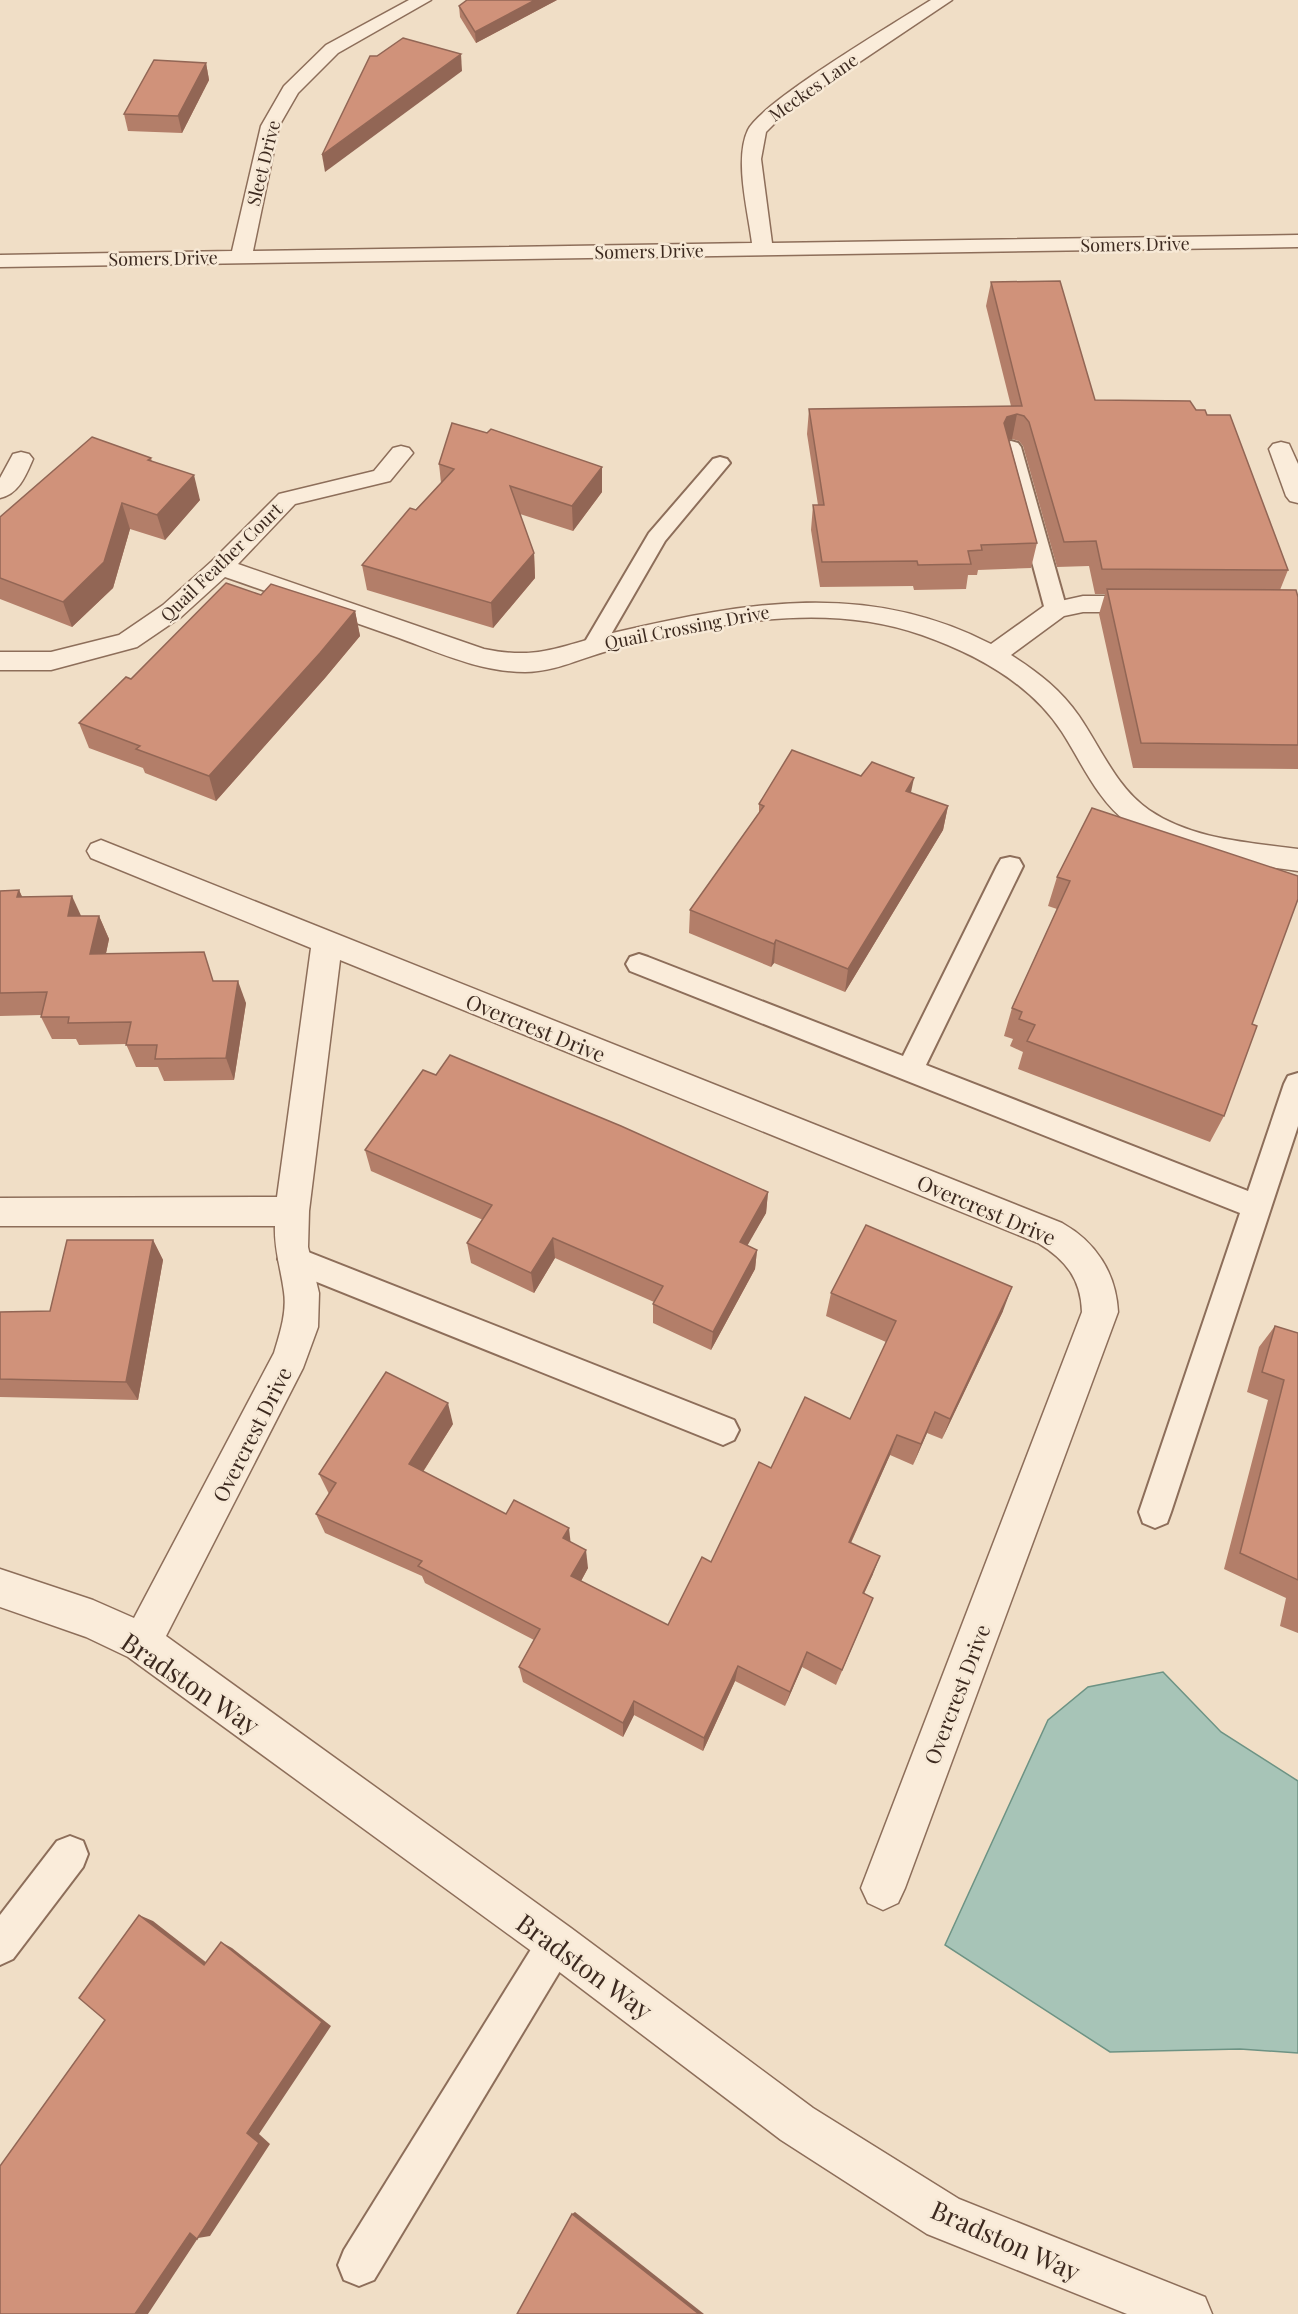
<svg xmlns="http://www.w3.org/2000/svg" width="1298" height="2314" font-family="'Playfair Display',serif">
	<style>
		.water { fill: #a7c4b7; stroke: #6d9384; stroke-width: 1.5 }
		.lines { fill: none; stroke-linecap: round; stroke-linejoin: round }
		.lane-casing { stroke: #8d6e5a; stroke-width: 4 }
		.street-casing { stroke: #8d6e5a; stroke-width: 3 }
		.lane { fill: #faecda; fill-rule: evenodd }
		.street { fill: #faecda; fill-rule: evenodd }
		.wall { fill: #b37e69 }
		.shaded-wall { fill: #926655 }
		.building { fill: #d0927a; stroke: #926655; stroke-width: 1.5 }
		.labels { text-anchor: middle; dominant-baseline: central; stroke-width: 5; stroke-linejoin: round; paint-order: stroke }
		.far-street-label { font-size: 18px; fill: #3c291f; stroke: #f7e9d6 }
		.street-label { font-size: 21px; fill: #3c291f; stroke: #f7e9d6 }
		.near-street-label { font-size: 26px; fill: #3c291f; stroke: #f7e9d6 }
	</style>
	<rect width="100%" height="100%" fill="#f0dec6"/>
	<polygon class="water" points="1163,1672 1221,1732 1298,1781 1298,2053 1240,2049 1110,2052 945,1945 1048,1720 1088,1687"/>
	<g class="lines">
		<g class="lane-casing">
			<g id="lane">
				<polygon points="1011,441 1018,443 1021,447 1067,610 1064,615 1048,615 1045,610 1001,447 1004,443"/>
				<polygon points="720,457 727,459 730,463 665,541 602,650 594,652 586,650 583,645 649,533 713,459"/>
				<polygon points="1010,857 1019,859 1023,866 926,1065 1248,1191 1284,1084 1288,1076 1298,1073 1298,1126 1171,1512 1167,1523 1155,1528 1143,1523 1139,1512 1240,1213 630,971 626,964 630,957 639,954 648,957 903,1056 997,866 1001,859"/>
				<polygon points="293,1246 734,1420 739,1430 734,1440 723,1445 282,1268 278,1259 282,1250"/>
				<polygon points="70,1836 83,1841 88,1854 83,1867 13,1959 0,1965 0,1915 57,1841"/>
				<polygon points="556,1924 569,1930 575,1943 569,1956 374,2280 359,2286 344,2280 338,2265 344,2250 543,1930"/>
			</g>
		</g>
		<g class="street-casing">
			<g id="street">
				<path d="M 409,0 L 431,0 L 338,53 L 298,93 L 279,126 L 253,251 L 752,243 C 748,211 734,159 748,130 C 761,102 898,21 931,0 L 952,0 L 788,110 L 766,132 L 761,159 L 772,243 L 1298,235 L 1298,247 L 0,267 L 0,255 L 232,251 L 261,126 L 284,86 L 326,45 Z"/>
				<polygon points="1281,442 1289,444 1298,464 1298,503 1290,501 1286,496 1269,449 1273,444"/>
				<path d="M 401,446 L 409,448 L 413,453 L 390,481 L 295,504 L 238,564 L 484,649 C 542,661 563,644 617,632 C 747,602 867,580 991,644 L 1047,604 L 1083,596 L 1147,596 L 1156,598 L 1160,604 L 1156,610 L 1147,612 L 1083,612 L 1064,616 L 1011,655 C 1038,672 1061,690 1079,716 C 1101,748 1116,787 1149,810 C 1193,840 1248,842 1298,849 L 1298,871 C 1241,863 1175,858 1128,823 C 1097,800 1082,763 1062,732 C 1030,683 976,654 922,635 C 822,600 712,624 611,650 C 583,657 556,672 525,672 C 481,672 440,653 399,638 C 341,618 283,597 225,577 L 181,617 L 137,647 L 51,670 L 0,670 L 0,652 L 51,652 L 119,635 L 163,605 L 212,561 L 279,494 L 374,471 L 393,448 Z"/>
				<path d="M 21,452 L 29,454 L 33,459 C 26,475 19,494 0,498 L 0,478 L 13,454 Z"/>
				<path d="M 101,840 L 1062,1223 C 1096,1242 1116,1273 1118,1312 L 905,1888 L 898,1903 L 883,1910 L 868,1903 L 861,1888 L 1082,1312 C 1081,1279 1066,1260 1038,1243 L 340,960 L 309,1211 L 308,1247 L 319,1293 L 318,1327 L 303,1368 L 166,1636 L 571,1928 L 813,2108 L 959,2199 L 1205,2297 L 1212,2314 L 1127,2314 L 927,2234 L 781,2140 L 541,1958 L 128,1657 L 86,1637 L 0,1607 L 0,1569 L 93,1600 L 134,1618 L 274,1353 C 280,1333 287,1312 284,1292 C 281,1269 274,1249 275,1226 L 0,1226 L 0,1198 L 277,1197 L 311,948 L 91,858 L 87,851 L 91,844 Z"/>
			</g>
		</g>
		<use href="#lane" class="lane"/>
		<use href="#street" class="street"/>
	</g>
	<g class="wall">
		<polygon points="557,0 476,43 460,17 459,6"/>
		<polygon points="206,63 209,80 182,133 128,131 124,114"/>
		<polygon points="991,282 1095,400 1288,570 1280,590 1298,597 1298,769 1133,768 1099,614 1105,594 1095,594 1089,566 1057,567 1023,446 1019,441 1012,439 1009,440 1037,543 1031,568 978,570 977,575 968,575 966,589 914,590 913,586 820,587 811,530 813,505 818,505 807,434 809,409 1011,406 986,306"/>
		<polygon points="151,458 152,462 200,500 165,540 130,529 113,588 72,627 0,599 0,517"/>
		<polygon points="439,464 602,492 573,531 520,514 534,553 535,578 493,628 367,590 362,565 441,483"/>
		<polygon points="261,595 355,611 360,636 325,678 216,801 145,773 143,768 89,748 79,723 131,679"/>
		<polygon points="861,776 948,806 943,830 845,992 774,963 771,967 689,933 690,910 759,813 759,804"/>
		<polygon points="1092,808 1252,1024 1224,1116 1210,1142 1018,1069 1023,1052 1010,1046 1013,1039 1004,1036 1012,1008 1057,909 1048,906 1057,877"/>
		<polygon points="19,890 22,897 81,916 99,916 109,939 106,953 214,981 246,1003 234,1080 164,1081 158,1067 136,1067 126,1044 79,1045 76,1039 52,1039 41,1017 41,1015 0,1016 0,891"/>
		<polygon points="436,1075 768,1192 766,1213 747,1245 757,1250 755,1269 711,1350 653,1323 653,1304 654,1302 555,1258 534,1293 471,1263 467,1243 483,1220 371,1171 365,1150"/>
		<polygon points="153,1240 163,1260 138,1400 0,1397 0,1312 50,1311"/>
		<polygon points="831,1293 1003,1311 942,1439 927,1433 913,1465 890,1455 851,1543 873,1574 864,1594 866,1615 836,1685 802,1667 785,1706 735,1681 703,1751 634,1715 623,1737 523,1682 519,1667 534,1640 425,1583 422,1576 325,1533 316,1514 329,1494 319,1474 453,1424 423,1472 506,1514 571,1542 588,1568 581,1581 668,1625 711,1562 771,1468 850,1419 886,1342 826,1316"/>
		<polygon points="1275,1326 1298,1333 1298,1633 1280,1626 1286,1598 1224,1569 1268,1400 1247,1392 1259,1347"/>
	</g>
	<g class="shaded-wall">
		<polygon points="535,0 557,0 476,43 475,32"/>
		<polygon points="461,54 462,71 325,172 322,155"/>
		<polygon points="206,63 209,80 182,133 178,116"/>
		<polygon points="1017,414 1012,439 1002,442 1004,423 1007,417"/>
		<polygon points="602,467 602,492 573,531 572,506"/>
		<polygon points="194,475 200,500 165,540 157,515"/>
		<polygon points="122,503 130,529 113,588 72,627 63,602"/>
		<polygon points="534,553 535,578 493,628 491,603"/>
		<polygon points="355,611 360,636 325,678 216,801 209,776"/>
		<polygon points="914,778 909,802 906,791"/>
		<polygon points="948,806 943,830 845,992 848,969"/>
		<polygon points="19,890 30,914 17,897"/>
		<polygon points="72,896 83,920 68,916"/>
		<polygon points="99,916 109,939 101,977 90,954"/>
		<polygon points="776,940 774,963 771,967 774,944"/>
		<polygon points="238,981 246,1003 234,1080 226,1058"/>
		<polygon points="768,1192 766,1213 738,1262 740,1242"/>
		<polygon points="553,1238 555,1258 534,1293 531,1273"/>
		<polygon points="153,1240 163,1260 138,1400 126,1382"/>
		<polygon points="757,1250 755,1269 711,1350 713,1332"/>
		<polygon points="1012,1287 1003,1311 942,1439 950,1419"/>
		<polygon points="448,1403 453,1424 415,1484 409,1464"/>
		<polygon points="935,1412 927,1433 913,1465 921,1444"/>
		<polygon points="897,1435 890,1455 843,1560 849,1542"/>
		<polygon points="569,1528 571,1546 563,1538"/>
		<polygon points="586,1550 588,1568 574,1594 571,1576"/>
		<polygon points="880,1556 873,1574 856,1610 863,1593"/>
		<polygon points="807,1652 802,1667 785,1706 790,1692"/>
		<polygon points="738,1666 735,1681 703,1751 704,1738"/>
		<polygon points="634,1701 634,1715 623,1737 623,1723"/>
		<polygon points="139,1915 153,1921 216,1970 204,1965"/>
		<polygon points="221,1942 232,1948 331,2026 259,2134 270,2144 210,2236 198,2238 148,2314 135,2314"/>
		<polygon points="575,2212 704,2314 699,2314 572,2214"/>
	</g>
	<g class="building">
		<polygon points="467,0 535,0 475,32 459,6"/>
		<polygon points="403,38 461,54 322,155 370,56 377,56"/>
		<polygon points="154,60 206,63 178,116 124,114"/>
		<polygon points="1060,281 1095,400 1190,401 1196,410 1205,410 1207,415 1230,415 1288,570 1102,569 1096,541 1064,542 1029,422 1024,416 1017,414 1007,417 1004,423 1037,543 981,545 982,550 968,551 971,564 918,565 917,561 822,562 813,505 824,505 809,409 1022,406 991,282"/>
		<polygon points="452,423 487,433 491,429 602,467 572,506 510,486 534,553 491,603 362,565 410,508 416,510 454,469 439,464"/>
		<polygon points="92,437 151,458 148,460 194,475 157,515 122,503 104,562 63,602 0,578 0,517"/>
		<polygon points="226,583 261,595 271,584 355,611 320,653 209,776 136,749 140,746 79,723 126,677 131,679"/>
		<polygon points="1107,589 1296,590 1298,597 1298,745 1141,743"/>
		<polygon points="792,750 861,776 872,762 914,778 906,791 948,806 848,969 776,940 774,944 690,910 764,806 759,804"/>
		<polygon points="1092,808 1298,876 1298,899 1252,1024 1257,1026 1224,1116 1027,1041 1035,1025 1019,1019 1022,1012 1012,1008 1070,881 1057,877"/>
		<polygon points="19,890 17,897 72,896 68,916 99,916 90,954 204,952 213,981 238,981 226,1058 155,1059 157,1045 126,1045 131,1022 68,1023 69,1017 41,1017 47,992 0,993 0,891"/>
		<polygon points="450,1055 621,1126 768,1192 740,1242 757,1250 713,1332 653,1304 663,1286 553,1238 531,1273 467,1243 492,1205 365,1150 423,1070 436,1075"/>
		<polygon points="866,1225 1012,1287 950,1419 935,1412 921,1444 897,1435 849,1542 880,1556 863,1593 873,1598 842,1670 807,1652 790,1692 738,1666 704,1738 634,1701 623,1723 519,1667 540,1629 418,1566 422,1561 316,1514 336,1483 319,1474 386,1372 448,1403 409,1464 506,1514 514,1500 569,1528 563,1538 586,1550 571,1576 668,1625 702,1557 711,1562 759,1462 771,1468 805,1397 850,1419 896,1321 831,1293"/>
		<polygon points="67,1240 153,1240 126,1382 0,1379 0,1312 50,1311"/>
		<polygon points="1275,1326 1298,1333 1298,1580 1240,1553 1284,1380 1262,1372"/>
		<polygon points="139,1915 204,1965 221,1942 322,2022 247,2133 259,2143 197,2239 190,2233 135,2314 0,2314 0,2166 105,2020 79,1998"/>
		<polygon points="572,2214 699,2314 517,2314"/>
	</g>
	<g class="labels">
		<g class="far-street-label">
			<text transform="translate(813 87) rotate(-35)">Meckes Lane</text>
			<text transform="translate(263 163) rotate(-76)">Sleet Drive</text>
			<text transform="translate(1135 244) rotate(-1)">Somers Drive</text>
			<text transform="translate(649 251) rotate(-1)">Somers Drive</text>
			<text transform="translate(163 258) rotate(-1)">Somers Drive</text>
			<text transform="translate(221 562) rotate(-44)">Quail Feather Court</text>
			<text transform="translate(687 627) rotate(-11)">Quail Crossing Drive</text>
		</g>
		<g class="street-label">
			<text transform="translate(536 1027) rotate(22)">Overcrest Drive</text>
			<text transform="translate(987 1209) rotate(23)">Overcrest Drive</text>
			<text transform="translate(251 1434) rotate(-63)">Overcrest Drive</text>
			<text transform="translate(956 1694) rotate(-69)">Overcrest Drive</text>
		</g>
		<g class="near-street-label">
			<text transform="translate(191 1683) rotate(34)">Bradston Way</text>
			<text transform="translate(585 1966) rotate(36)">Bradston Way</text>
			<text transform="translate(1006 2240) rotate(24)">Bradston Way</text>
		</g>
	</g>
</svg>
